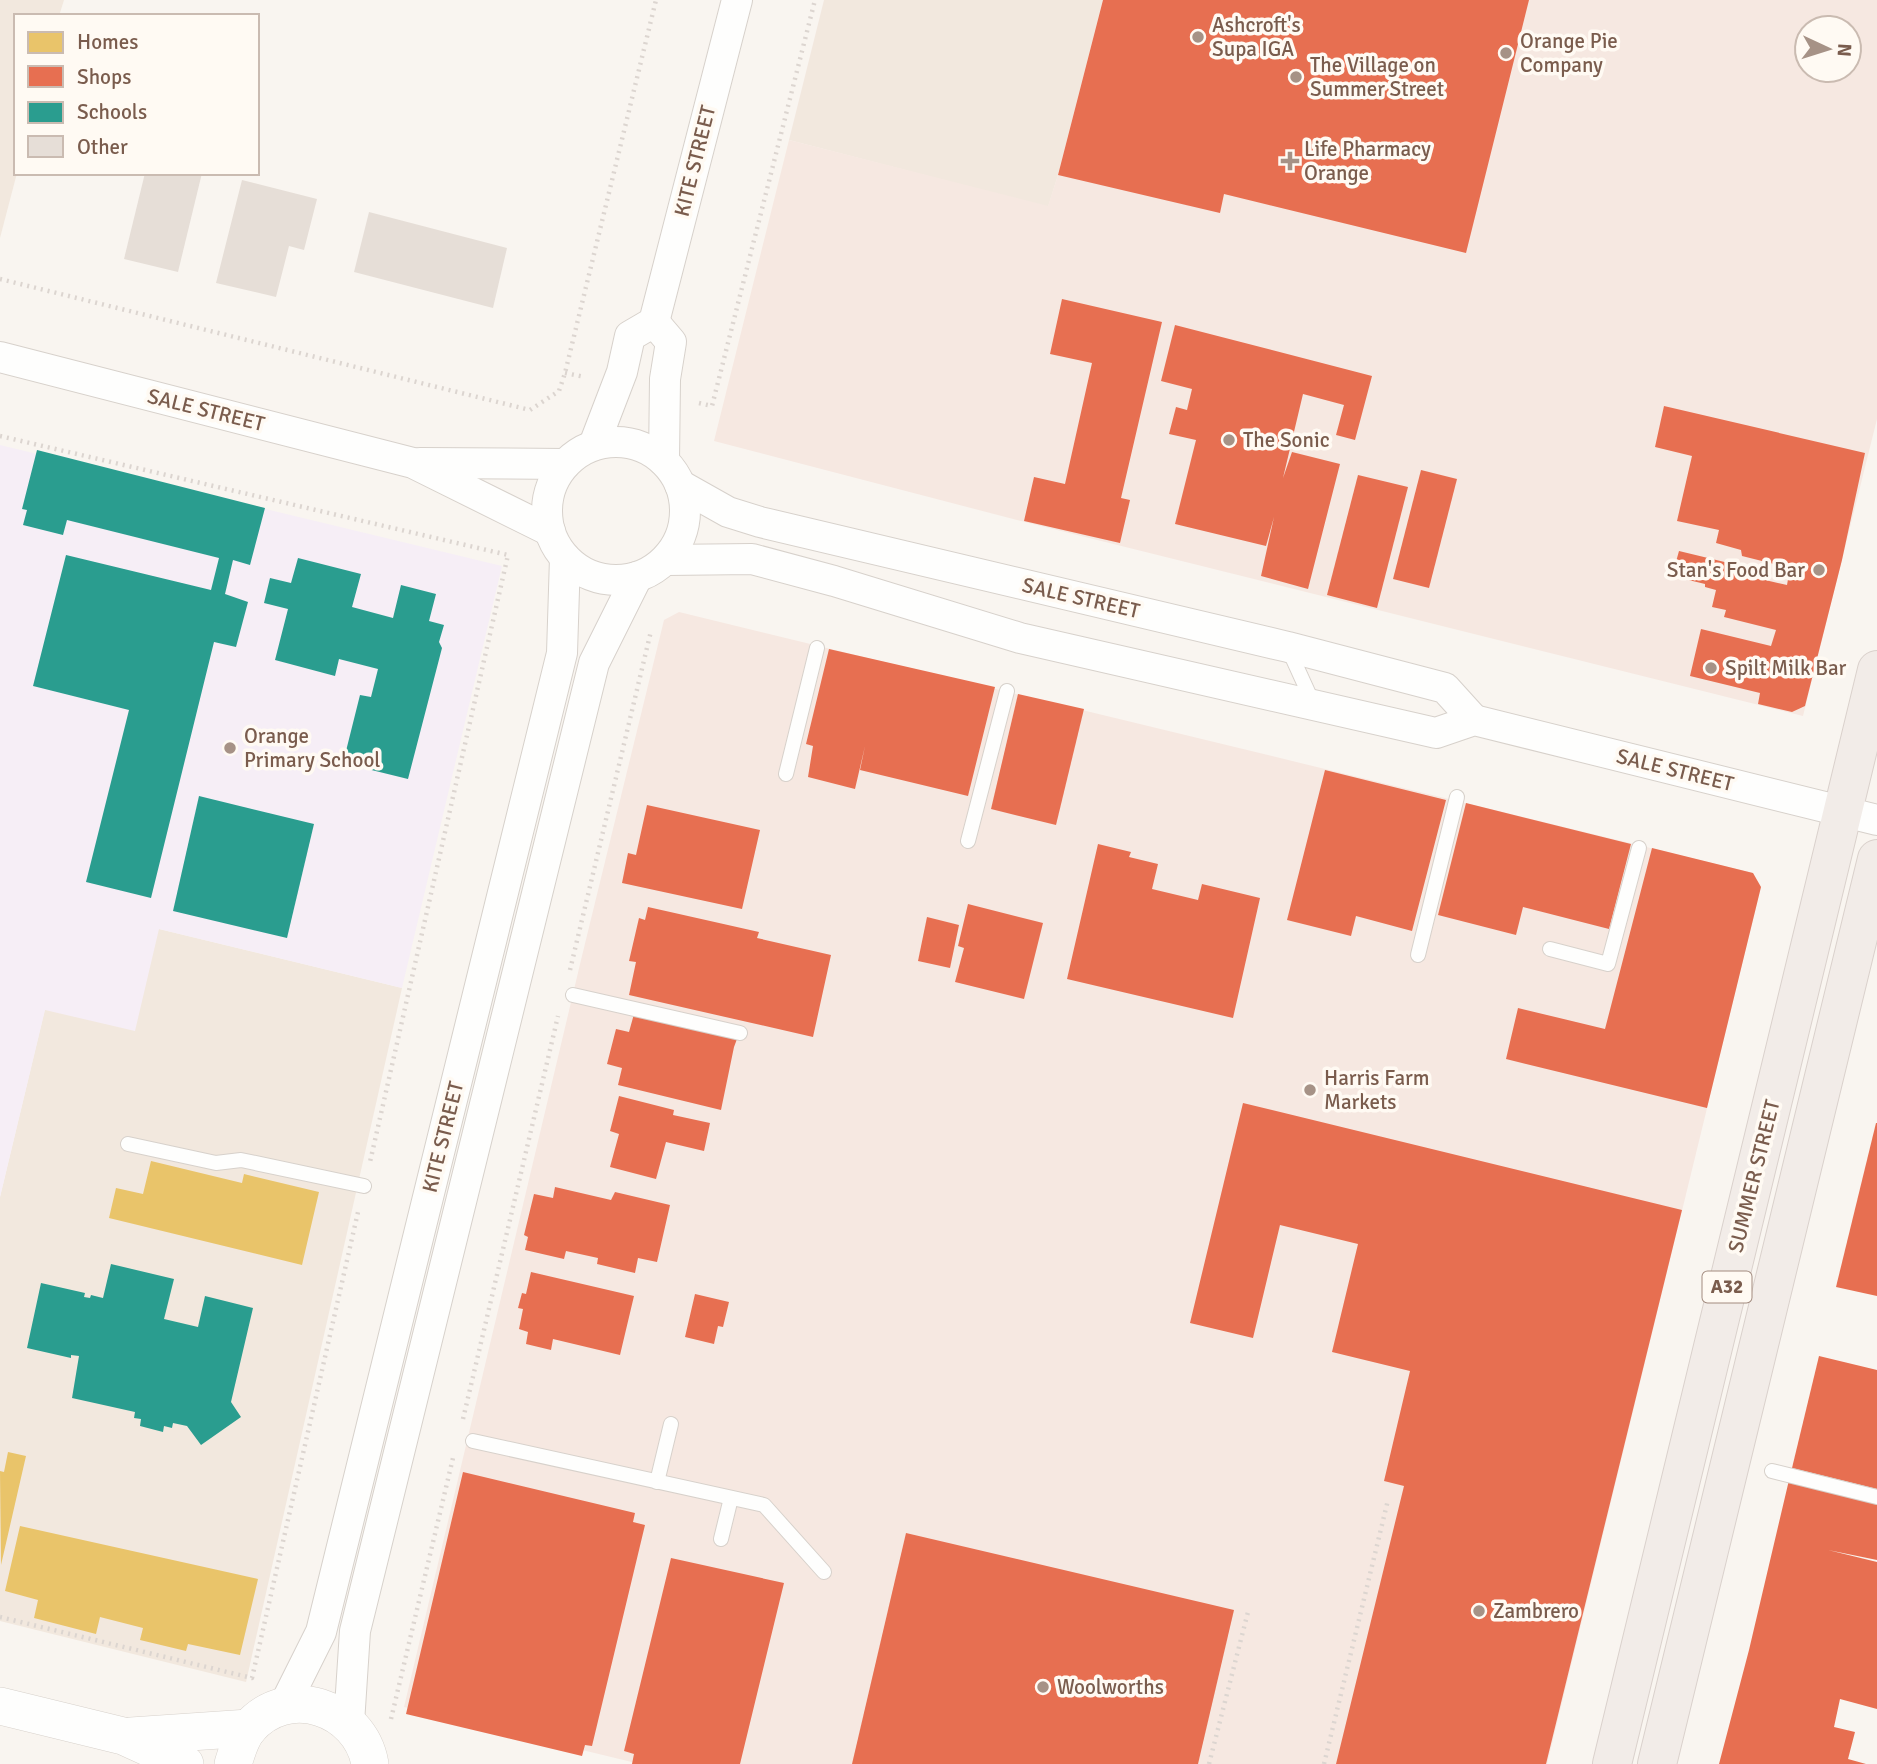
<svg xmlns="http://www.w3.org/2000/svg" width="1877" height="1764" font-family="Signika,sans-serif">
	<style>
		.residential { fill: #f2e8de }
		.commercial { fill: #f6e8e1; fill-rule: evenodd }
		.education { fill: #f6eef6 }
		.homes { fill: #e9c46a }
		.shops { fill: #e76f51 }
		.schools { fill: #2a9d8f }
		.building { fill: #e6ded7 }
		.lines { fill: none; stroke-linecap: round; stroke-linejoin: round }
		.service-casing { stroke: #d7d1cb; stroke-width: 16 }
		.minor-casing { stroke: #d7d1cb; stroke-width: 32 }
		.tertiary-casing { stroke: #d7d1cb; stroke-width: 38 }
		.trunk-casing { stroke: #dad1cc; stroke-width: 40 }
		.path { stroke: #dcd5d0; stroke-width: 4.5; stroke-dasharray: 2 5; stroke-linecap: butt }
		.service { stroke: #fefefd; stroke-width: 14 }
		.minor { stroke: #fefefd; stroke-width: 30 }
		.tertiary { stroke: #fefefd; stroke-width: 37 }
		.trunk { stroke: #f2ece8; stroke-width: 38 }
		.poi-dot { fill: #a69286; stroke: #fffaf3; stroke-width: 2.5 }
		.labels { text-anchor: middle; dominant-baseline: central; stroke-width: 7; stroke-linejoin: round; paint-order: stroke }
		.shield { fill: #fffaf3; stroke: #a28b7f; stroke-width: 2 }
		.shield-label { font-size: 19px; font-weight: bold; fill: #7a5c4d }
		.poi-label { font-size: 21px; fill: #7a5c4d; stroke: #fffaf3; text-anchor: start }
		.street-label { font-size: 21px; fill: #7a5c4d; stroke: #fffaf3 }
	</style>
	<rect width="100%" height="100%" fill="#f9f5f0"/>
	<g class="residential">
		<polygon points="0,0 64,0 59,16 16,16 17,173 0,238"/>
		<polygon points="824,0 1103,0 1058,175 1048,207 789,140"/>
		<polygon points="159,929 402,988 246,1682 0,1621 0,1197 45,1009"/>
	</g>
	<g class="commercial">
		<path d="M 1103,0 L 1877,0 L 1877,419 L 1803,716 L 1017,520 L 714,441 L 789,140 L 1048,206 L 1058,175 ZM 1807,28 L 1849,28 L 1849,70 L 1807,70 Z"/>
		<polygon points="679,612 1753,873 1761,887 1547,1764 640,1764 404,1707 581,960 664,620"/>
	</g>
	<polygon class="education" points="0,445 502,566 402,988 159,929 135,1031 45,1010 0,1197"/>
	<g class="homes">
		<polygon points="151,1161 242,1183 244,1174 319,1192 302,1265 109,1218 116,1188 143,1194"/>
		<polygon points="8,1452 26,1456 1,1565 0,1471 4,1472"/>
		<polygon points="20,1526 258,1579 240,1655 188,1644 186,1651 140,1640 143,1628 100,1617 96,1634 34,1618 38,1600 5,1591"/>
	</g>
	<g class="shops">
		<polygon points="1103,0 1529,0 1466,253 1224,194 1220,213 1058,175"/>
		<polygon points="1062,299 1162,322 1121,498 1130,500 1120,543 1024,521 1034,477 1065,484 1092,363 1050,354"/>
		<polygon points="1175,325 1372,376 1355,440 1336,435 1344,405 1303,394 1283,478 1292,452 1340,464 1308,589 1261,576 1274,517 1266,546 1175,524 1196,440 1169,434 1176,407 1187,410 1192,389 1161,381"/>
		<polygon points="1664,406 1865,453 1842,560 1805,706 1792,712 1758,704 1760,693 1690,676 1701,629 1771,646 1776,630 1724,617 1726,610 1712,607 1716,590 1705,587 1705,584 1672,576 1679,551 1737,565 1735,573 1787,585 1790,568 1742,556 1741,550 1716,543 1719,530 1677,521 1692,456 1655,447"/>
		<polygon points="1421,470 1457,479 1429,588 1393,579"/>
		<polygon points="1358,475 1408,487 1377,608 1327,595"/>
		<polygon points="829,649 995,687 968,796 860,770 865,746 855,789 808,777 813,746 806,744"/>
		<polygon points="1018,694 1084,709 1056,825 991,809"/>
		<polygon points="1325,770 1446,800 1412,931 1356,916 1351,936 1287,920"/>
		<polygon points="1466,803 1631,844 1609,929 1523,907 1516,935 1438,915"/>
		<polygon points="647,805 760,830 742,909 622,883 628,853 636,855"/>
		<polygon points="1098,844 1131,852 1129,857 1158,864 1152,889 1198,900 1202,884 1260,898 1233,1018 1067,979"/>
		<polygon points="1652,848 1753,873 1761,887 1707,1108 1506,1059 1518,1008 1605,1029"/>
		<polygon points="968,904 1043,923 1024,999 955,982 964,948 958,946"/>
		<polygon points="648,907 759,932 757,938 831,955 813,1037 629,995 636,962 629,961 639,918 645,920"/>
		<polygon points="927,917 959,925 950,968 918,961"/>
		<polygon points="634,1014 737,1039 734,1047 721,1110 618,1085 622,1068 607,1064 616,1029 629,1032"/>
		<polygon points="619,1096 674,1110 673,1115 710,1123 704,1151 666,1142 656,1179 610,1167 619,1134 610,1131"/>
		<polygon points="1243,1103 1682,1210 1546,1764 1336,1764 1404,1486 1384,1481 1410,1371 1332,1352 1358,1244 1280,1225 1253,1338 1190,1323"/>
		<polygon points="1876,1123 1877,1123 1877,1296 1836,1287"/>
		<polygon points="555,1187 611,1200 615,1192 670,1205 657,1262 638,1258 635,1273 597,1264 598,1258 566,1251 564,1259 525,1250 528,1237 524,1235 534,1194 553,1198"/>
		<polygon points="531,1272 634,1296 620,1355 553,1339 551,1350 526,1344 528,1332 519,1329 523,1309 518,1308 522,1293 526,1294"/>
		<polygon points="695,1294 729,1302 723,1327 718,1326 714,1344 685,1337"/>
		<polygon points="1819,1356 1877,1370 1877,1489 1792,1468"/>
		<polygon points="463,1472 635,1513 633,1522 645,1525 592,1746 585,1745 582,1756 406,1714"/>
		<polygon points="1789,1480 1877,1503 1877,1560 1828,1550 1877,1562 1877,1709 1840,1699 1834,1727 1855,1732 1848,1759 1866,1764 1719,1764 1749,1650"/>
		<polygon points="906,1533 1234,1610 1198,1764 852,1764"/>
		<polygon points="671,1558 784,1583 740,1764 632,1764 634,1754 624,1751"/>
	</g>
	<g class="schools">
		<polygon points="37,450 265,508 250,565 233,560 225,594 248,602 236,647 214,642 151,898 86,882 129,710 33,686 66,555 211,590 219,558 67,520 63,535 23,525 27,510 22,509"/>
		<polygon points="298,558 361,574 352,607 393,618 401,585 436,594 429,621 444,625 439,642 442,648 408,779 343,763 360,695 371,697 378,669 339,659 335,676 275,660 288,609 264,603 270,578 291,583"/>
		<polygon points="199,796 314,824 287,938 173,911"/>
		<polygon points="111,1264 174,1279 164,1319 198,1327 205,1296 253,1308 231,1402 241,1417 201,1445 187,1426 173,1423 172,1428 164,1426 163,1432 140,1426 141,1419 134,1418 135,1412 72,1398 79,1356 71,1355 71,1358 27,1348 41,1283 85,1293 84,1297 90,1298 91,1295 103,1298"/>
	</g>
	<g class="building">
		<polygon points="145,173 202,173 178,272 124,259"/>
		<polygon points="242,180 317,199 304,250 289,246 276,297 216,283"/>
		<polygon points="369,212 507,248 493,308 354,272"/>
	</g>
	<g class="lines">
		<g class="service-casing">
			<g id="service">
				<polyline points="1288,648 1313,703"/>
				<polyline points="786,774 817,648"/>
				<polyline points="968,841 1007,691"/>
				<polyline points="1550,949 1608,964 1639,848"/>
				<polyline points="1418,955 1457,797"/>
				<polyline points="573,995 740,1033"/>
				<polyline points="128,1144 216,1163 241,1160 364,1186"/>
				<polyline points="473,1441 764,1505 824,1572"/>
				<polyline points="1772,1471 1877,1497"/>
				<polyline points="657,1482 671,1424"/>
				<polyline points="721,1539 731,1498"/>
			</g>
		</g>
		<g class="minor-casing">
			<g id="minor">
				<polyline points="654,322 671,342 665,379 664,461"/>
				<polyline points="0,357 413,463 550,531"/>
				<circle cx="616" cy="511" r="69"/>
				<polyline points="594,445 622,372 630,336 654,322 737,0"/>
				<polyline points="420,463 565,464"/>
				<polyline points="680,485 728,512 760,522 1288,647 1445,688 1474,720"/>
				<polyline points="666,560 752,559 834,581 1020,638 1436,733 1474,720 1877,820"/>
				<polyline points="284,1706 321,1632 562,653 565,558"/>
				<polyline points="349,1723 355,1631 594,663 637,577"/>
			</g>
		</g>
		<g class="tertiary-casing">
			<g id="tertiary">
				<polyline points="0,1706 123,1736 185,1764"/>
				<polyline points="131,1736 249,1728"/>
				<path d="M 233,1764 C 237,1752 240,1739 248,1729 C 287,1682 360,1707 370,1764"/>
			</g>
		</g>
		<g class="trunk-casing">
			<g id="trunk">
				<polyline points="1612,1764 1877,670"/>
				<polyline points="1657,1764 1877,859"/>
			</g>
		</g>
		<g class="path">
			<polyline points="0,279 530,410 559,391 565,373 656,0"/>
			<polyline points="565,373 585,377"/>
			<polyline points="699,403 712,406 815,0"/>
			<polyline points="0,436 508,555 370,1162"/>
			<polyline points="570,970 651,631"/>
			<polyline points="463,1419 558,1016"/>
			<polyline points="0,1617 252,1678 358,1212"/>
			<polyline points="391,1719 453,1458"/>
			<polyline points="1209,1764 1249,1608"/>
			<polyline points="1324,1764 1388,1500"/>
		</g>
		<use href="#service" class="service"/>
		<use href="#minor" class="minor"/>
		<use href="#tertiary" class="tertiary"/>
		<use href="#trunk" class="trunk"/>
	</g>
	<g class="poi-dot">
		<circle cx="1198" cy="37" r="7"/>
		<circle cx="1506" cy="53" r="7"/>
		<circle cx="1296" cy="77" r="7"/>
		<path d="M1286.5 150.5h7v7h7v7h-7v7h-7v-7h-7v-7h7z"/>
		<circle cx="1229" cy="440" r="7"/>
		<circle cx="1819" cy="570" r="7"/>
		<circle cx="1711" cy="668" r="7"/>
		<circle cx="230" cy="748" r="7"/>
		<circle cx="1310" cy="1090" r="7"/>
		<circle cx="1479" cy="1611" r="7"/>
		<circle cx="1043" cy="1687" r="7"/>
	</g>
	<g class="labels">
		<rect class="shield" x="1702.5" y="1271.5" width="49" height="31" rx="5"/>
		<g class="shield-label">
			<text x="1727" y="1287">A32</text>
		</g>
		<g class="poi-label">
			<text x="1212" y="25">Ashcroft's<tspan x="1212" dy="24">Supa IGA</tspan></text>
			<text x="1520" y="41">Orange Pie<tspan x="1520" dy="24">Company</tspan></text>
			<text x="1310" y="65">The Village on<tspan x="1310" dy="24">Summer Street</tspan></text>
			<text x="1304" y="149">Life Pharmacy<tspan x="1304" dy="24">Orange</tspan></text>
			<text x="1243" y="440">The Sonic</text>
			<text x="1805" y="570" text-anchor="end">Stan's Food Bar</text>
			<text x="1725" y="668">Spilt Milk Bar</text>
			<text x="244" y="736">Orange<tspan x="244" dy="24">Primary School</tspan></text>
			<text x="1324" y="1078">Harris Farm<tspan x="1324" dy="24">Markets</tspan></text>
			<text x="1493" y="1611">Zambrero</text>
			<text x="1057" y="1687">Woolworths</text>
		</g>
		<g class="street-label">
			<text transform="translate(695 161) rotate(-76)">KITE STREET</text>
			<text transform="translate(206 410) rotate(14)">SALE STREET</text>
			<text transform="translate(1081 598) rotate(13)">SALE STREET</text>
			<text transform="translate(1675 770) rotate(14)">SALE STREET</text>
			<text transform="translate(443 1137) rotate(-76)">KITE STREET</text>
			<text transform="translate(1754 1176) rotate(-76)">SUMMER STREET</text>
		</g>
	</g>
	<rect x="14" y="14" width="245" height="161" fill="#fffaf3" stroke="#cabbb1" stroke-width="2"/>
	<rect x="28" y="32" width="35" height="21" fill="#e9c46a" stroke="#cabbb1" stroke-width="2"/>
	<text x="77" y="49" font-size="21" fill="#7a5c4d">Homes</text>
	<rect x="28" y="66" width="35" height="21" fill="#e76f51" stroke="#cabbb1" stroke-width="2"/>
	<text x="77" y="84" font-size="21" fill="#7a5c4d">Shops</text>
	<rect x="28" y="102" width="35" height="21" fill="#2a9d8f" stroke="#cabbb1" stroke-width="2"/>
	<text x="77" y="119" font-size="21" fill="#7a5c4d">Schools</text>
	<rect x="28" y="136" width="35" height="21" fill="#e6ded7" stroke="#cabbb1" stroke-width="2"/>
	<text x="77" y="154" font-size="21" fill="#7a5c4d">Other</text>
	<g transform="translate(1828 49) rotate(94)"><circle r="33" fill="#fffaf3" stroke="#cabbb1" stroke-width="2"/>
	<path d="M0-5L12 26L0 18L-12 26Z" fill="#a69286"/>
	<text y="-10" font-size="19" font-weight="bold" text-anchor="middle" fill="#7a5c4d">N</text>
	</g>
</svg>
